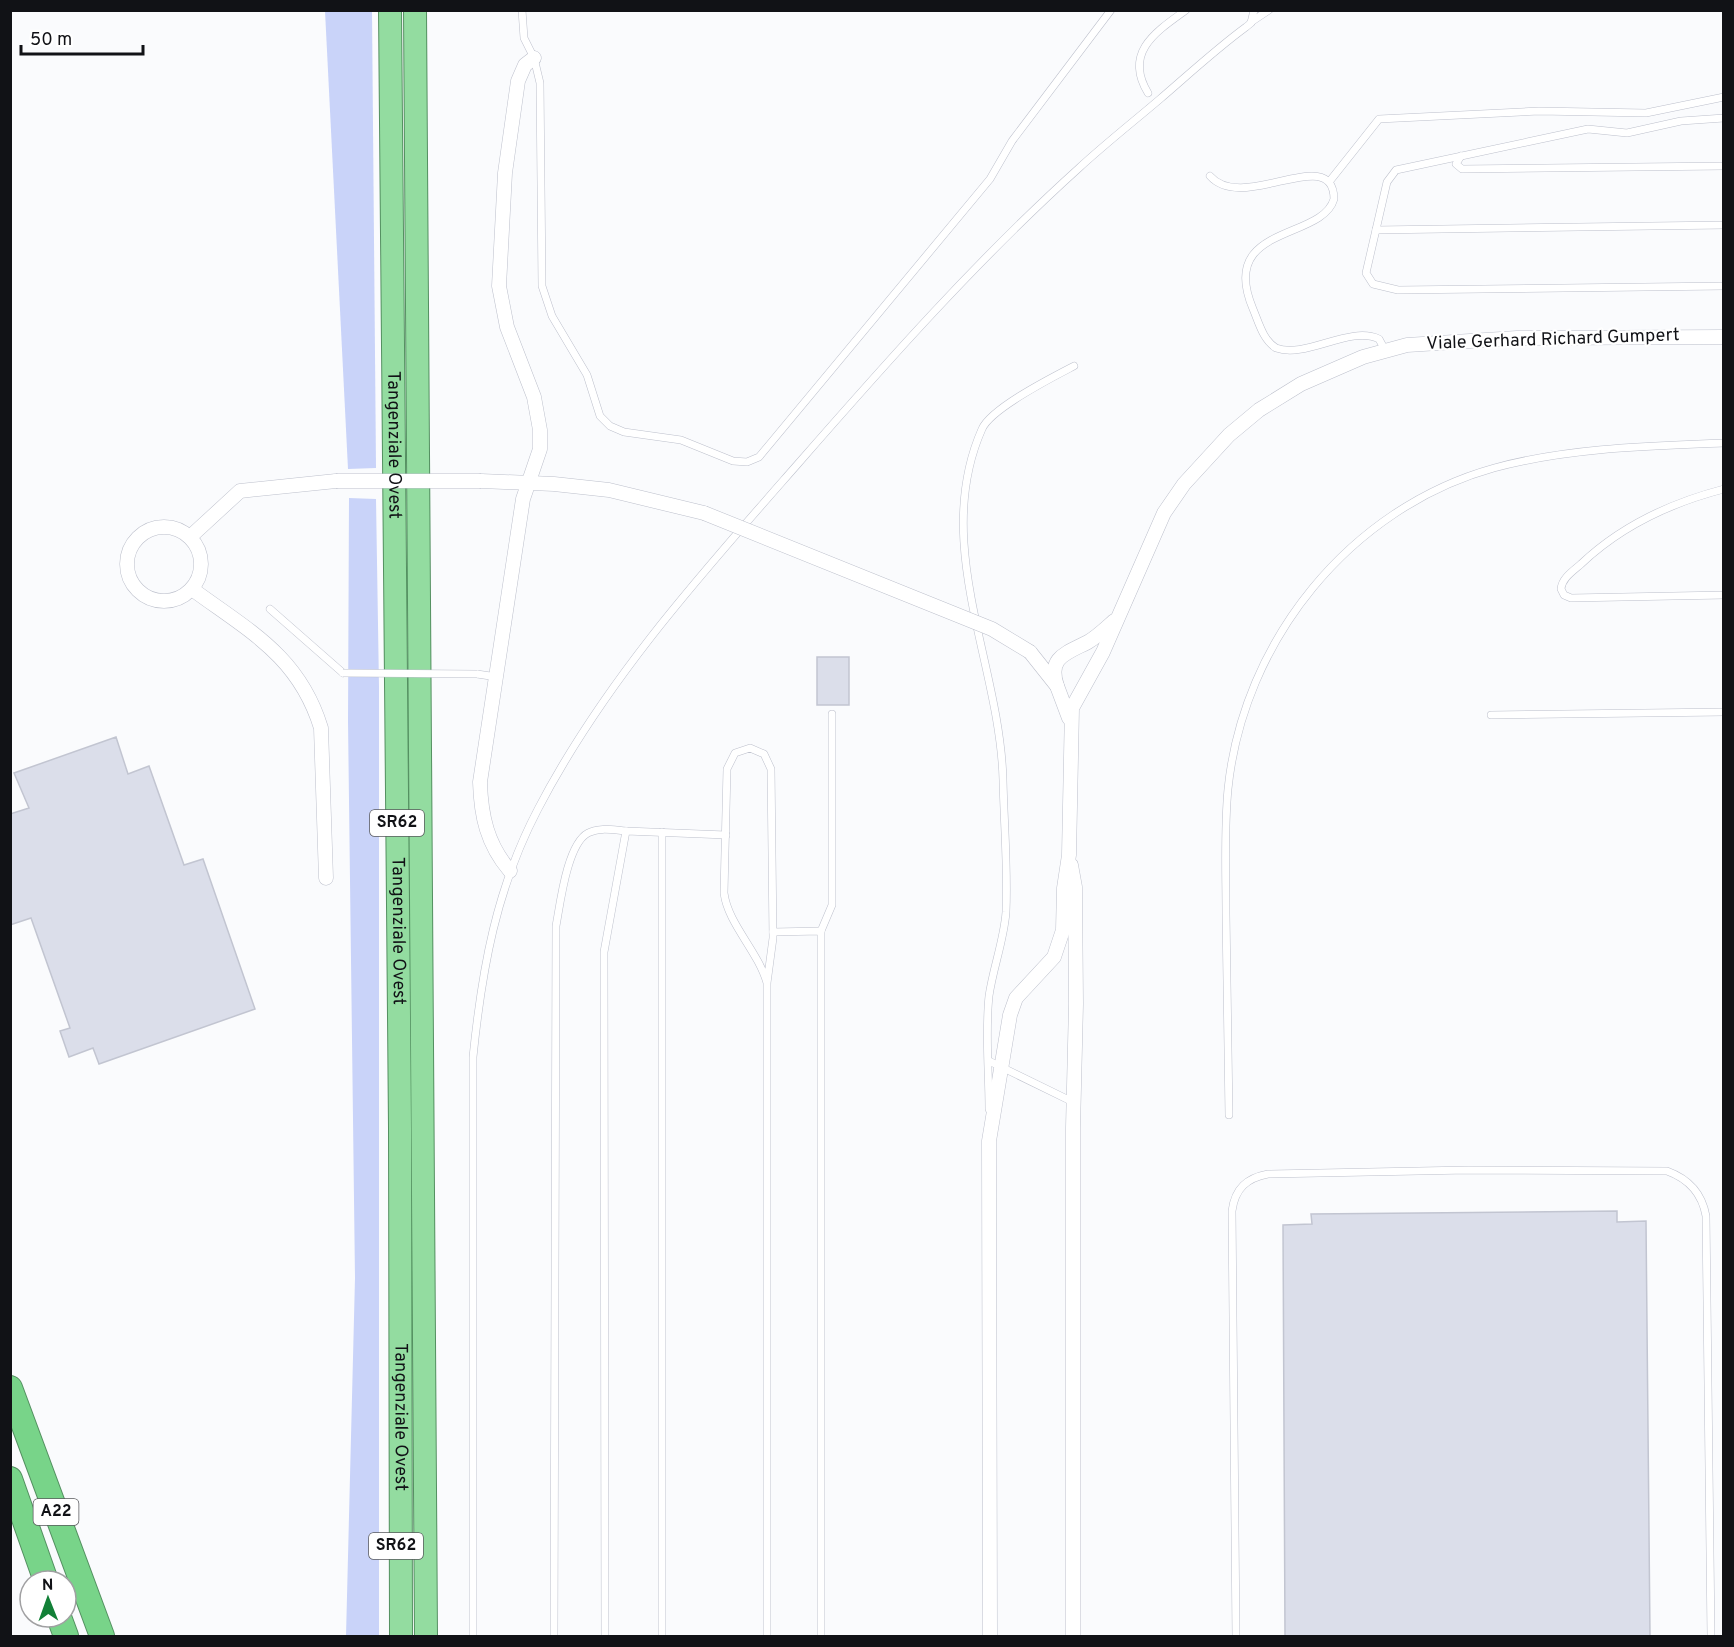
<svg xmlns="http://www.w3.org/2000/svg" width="1734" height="1647" font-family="Overpass,sans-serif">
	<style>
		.green { fill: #c9d3f9 }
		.building { fill: #dbdeea; stroke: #c2c5d1; stroke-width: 1.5 }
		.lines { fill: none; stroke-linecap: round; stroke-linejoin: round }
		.service-casing { stroke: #bdc0cc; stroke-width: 8 }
		.minor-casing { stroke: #bdc0cc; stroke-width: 15 }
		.trunk-casing { stroke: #549061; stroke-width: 24 }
		.motorway-casing { stroke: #549061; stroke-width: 26 }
		.service { stroke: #fff; stroke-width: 7 }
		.minor { stroke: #fff; stroke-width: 14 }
		.trunk { stroke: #93dca0; stroke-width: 22 }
		.motorway { stroke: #78d489; stroke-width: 24 }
		.service-bridge-casing { stroke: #bdc0cc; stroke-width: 8; stroke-linecap: butt }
		.minor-bridge-casing { stroke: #bdc0cc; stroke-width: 15; stroke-linecap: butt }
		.service-bridge { stroke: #fff; stroke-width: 7 }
		.minor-bridge { stroke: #fff; stroke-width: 14 }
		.labels { text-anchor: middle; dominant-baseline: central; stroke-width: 4.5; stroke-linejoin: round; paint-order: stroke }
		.shield { fill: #fff; stroke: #58595c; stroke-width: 1.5 }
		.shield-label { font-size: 16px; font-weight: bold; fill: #111216 }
		.street-label { font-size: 18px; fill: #111216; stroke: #fff }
	</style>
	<rect width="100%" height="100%" fill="#fafbfd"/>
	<g class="green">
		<polygon points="325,11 372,11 376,468 348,469"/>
		<polygon points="349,498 376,499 379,687 379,1636 346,1636 355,1278 348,721"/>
	</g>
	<g class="building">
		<rect x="817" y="657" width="32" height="48"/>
		<polygon points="116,737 128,774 149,766 184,865 203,859 255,1009 99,1064 93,1048 69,1057 60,1031 70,1028 31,918 10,925 10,814 29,808 14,773"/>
		<polygon points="1617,1211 1617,1222 1646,1221 1650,1636 1285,1636 1283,1225 1312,1224 1311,1214"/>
	</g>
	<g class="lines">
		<g class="service-casing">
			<g id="service">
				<polyline points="522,10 524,38 534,58 540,83 542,286 552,316 587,375 600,416 610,426 624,432 681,440 733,461 747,462 759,457 990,179 1012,141 1111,10"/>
				<polyline points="1251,22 1269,10"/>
				<path d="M 1148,93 C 1123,52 1157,31 1186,10"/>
				<polyline points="1724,118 1681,121 1627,133 1588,129 1396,170 1387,182 1366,273 1373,284 1398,290 1724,286"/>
				<polyline points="1461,156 1456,164 1462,169 1724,166"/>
				<path d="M 1210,176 C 1243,214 1333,142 1334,199 C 1322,241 1217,224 1253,309 C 1259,323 1263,340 1276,348 C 1306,359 1350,325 1379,339 L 1385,350"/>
				<polyline points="1329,182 1379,119 1539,111 1646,113 1724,97"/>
				<polyline points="1376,230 1724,225"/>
				<path d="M 1724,489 C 1670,503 1621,526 1581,564 C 1573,571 1562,578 1561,589 L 1564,595 L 1571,598 L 1724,595"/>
				<polyline points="270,609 343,673"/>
				<polyline points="477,674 497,677"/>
				<polyline points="1491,715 1724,712"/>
				<polyline points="662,832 662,1636"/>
				<polyline points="821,931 832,905 832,714"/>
				<polyline points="773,932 821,931 821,1636"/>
				<path d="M 767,983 C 758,951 728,924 724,893 L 727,769 L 735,753 L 750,748 L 764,754 L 771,769 L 773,938 L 767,983 L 767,1636"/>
				<polyline points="989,1061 1073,1102"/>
				<path d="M 989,1109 C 989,1072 985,1033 989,996 C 993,968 1004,940 1006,912 C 1008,869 1004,824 1003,780 C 1000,663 931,544 982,429 C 991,408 1053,377 1074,366"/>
				<path d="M 1229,1115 C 1228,1048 1227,981 1226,914 C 1226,873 1224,830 1228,789 C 1243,641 1350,508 1494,468 C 1567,448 1648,446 1724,443"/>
				<path d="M 473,1636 L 473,1057 C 482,969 496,889 538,809 C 604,682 702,573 796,466 C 886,363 977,260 1079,168 C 1105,144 1133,122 1160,99 C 1188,75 1216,49 1246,27 L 1251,23 L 1254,10"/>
				<path d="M 554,1636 L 556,926 C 560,905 567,844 588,833 C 599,827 613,830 626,831"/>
				<polyline points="605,1636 604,952 626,831 726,835"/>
				<path d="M 1236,1636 L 1232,1211 C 1235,1188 1247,1178 1268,1174 L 1468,1170 L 1667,1171 C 1689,1179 1702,1193 1706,1216 L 1711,1636"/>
			</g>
		</g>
		<g class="minor-casing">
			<g id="minor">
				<polyline points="481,481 554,484 609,490 704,513"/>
				<circle cx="164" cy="564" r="37"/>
				<polyline points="190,537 240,491 336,481"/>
				<path d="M 192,589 C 249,631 299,656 321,728 L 326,878"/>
				<polyline points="1030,652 1057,686 1069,718"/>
				<path d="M 1057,686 C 1047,657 1067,653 1088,642 C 1098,636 1106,628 1114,621"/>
				<polyline points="1071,865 1075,887 1076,1004 1073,1128 1073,1636"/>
				<path d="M 510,871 C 487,844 481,816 480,782 L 523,499 L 540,449 L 540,430 L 534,397 L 507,327 L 499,286 L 505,173 L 518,81 L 525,65 L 534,58"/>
				<polyline points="990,1636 989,1141 1010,1015 1016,998 1054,957 1063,930 1064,888 1069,855 1072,708 1103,652 1164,513 1184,484 1229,435 1259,410 1301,384 1363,357 1407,345 1517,338 1724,337"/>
			</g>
		</g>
		<g class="trunk-casing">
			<g id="trunk">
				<path id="s1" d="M 390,10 L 400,1128 L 401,1636"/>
				<polyline points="415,10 426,1636"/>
			</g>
		</g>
		<g class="motorway-casing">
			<g id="motorway">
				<polyline points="10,1388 102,1636"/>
				<polyline points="10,1479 46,1581"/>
				<polyline points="59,1617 66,1636"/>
			</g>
		</g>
		<use href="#service" class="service"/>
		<use href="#minor" class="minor"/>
		<use href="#trunk" class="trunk"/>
		<use href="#motorway" class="motorway"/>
		<g class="service-bridge-casing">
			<polyline id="service-bridge" points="343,673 477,674"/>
		</g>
		<g class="minor-bridge-casing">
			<g id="minor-bridge">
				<polyline points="336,481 481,481"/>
				<polyline points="704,513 992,629 1030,652"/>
			</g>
		</g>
		<use href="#service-bridge" class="service-bridge"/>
		<use href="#minor-bridge" class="minor-bridge"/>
	</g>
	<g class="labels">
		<g class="shield">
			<rect x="370" y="810" width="54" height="26" rx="4.5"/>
			<rect x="33.5" y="1499" width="45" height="26" rx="4.5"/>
			<rect x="369" y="1533" width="54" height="26" rx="4.5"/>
		</g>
		<g class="shield-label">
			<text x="397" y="823">SR62</text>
			<text x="56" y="1512">A22</text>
			<text x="396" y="1546">SR62</text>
		</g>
		<g class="street-label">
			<text transform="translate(1553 340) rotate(-2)">Viale Gerhard Richard Gumpert</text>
			<text stroke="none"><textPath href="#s1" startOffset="435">Tangenziale Ovest</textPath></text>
			<text stroke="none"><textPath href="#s1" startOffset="921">Tangenziale Ovest</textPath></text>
			<text stroke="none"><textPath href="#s1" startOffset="1407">Tangenziale Ovest</textPath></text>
		</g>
	</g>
	<rect width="1734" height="1647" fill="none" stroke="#111216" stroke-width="24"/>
	<g transform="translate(48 1599) rotate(359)"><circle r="28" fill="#ffffff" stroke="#a0a0a2" stroke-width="1.5"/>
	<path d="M0-4.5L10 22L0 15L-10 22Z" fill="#128037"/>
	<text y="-9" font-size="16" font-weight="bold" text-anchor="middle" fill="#111216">N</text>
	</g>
	<path d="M21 45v9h122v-9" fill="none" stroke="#111216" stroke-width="3"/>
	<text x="30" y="45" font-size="18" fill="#111216" stroke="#ffffff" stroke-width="4.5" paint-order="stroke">50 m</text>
</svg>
